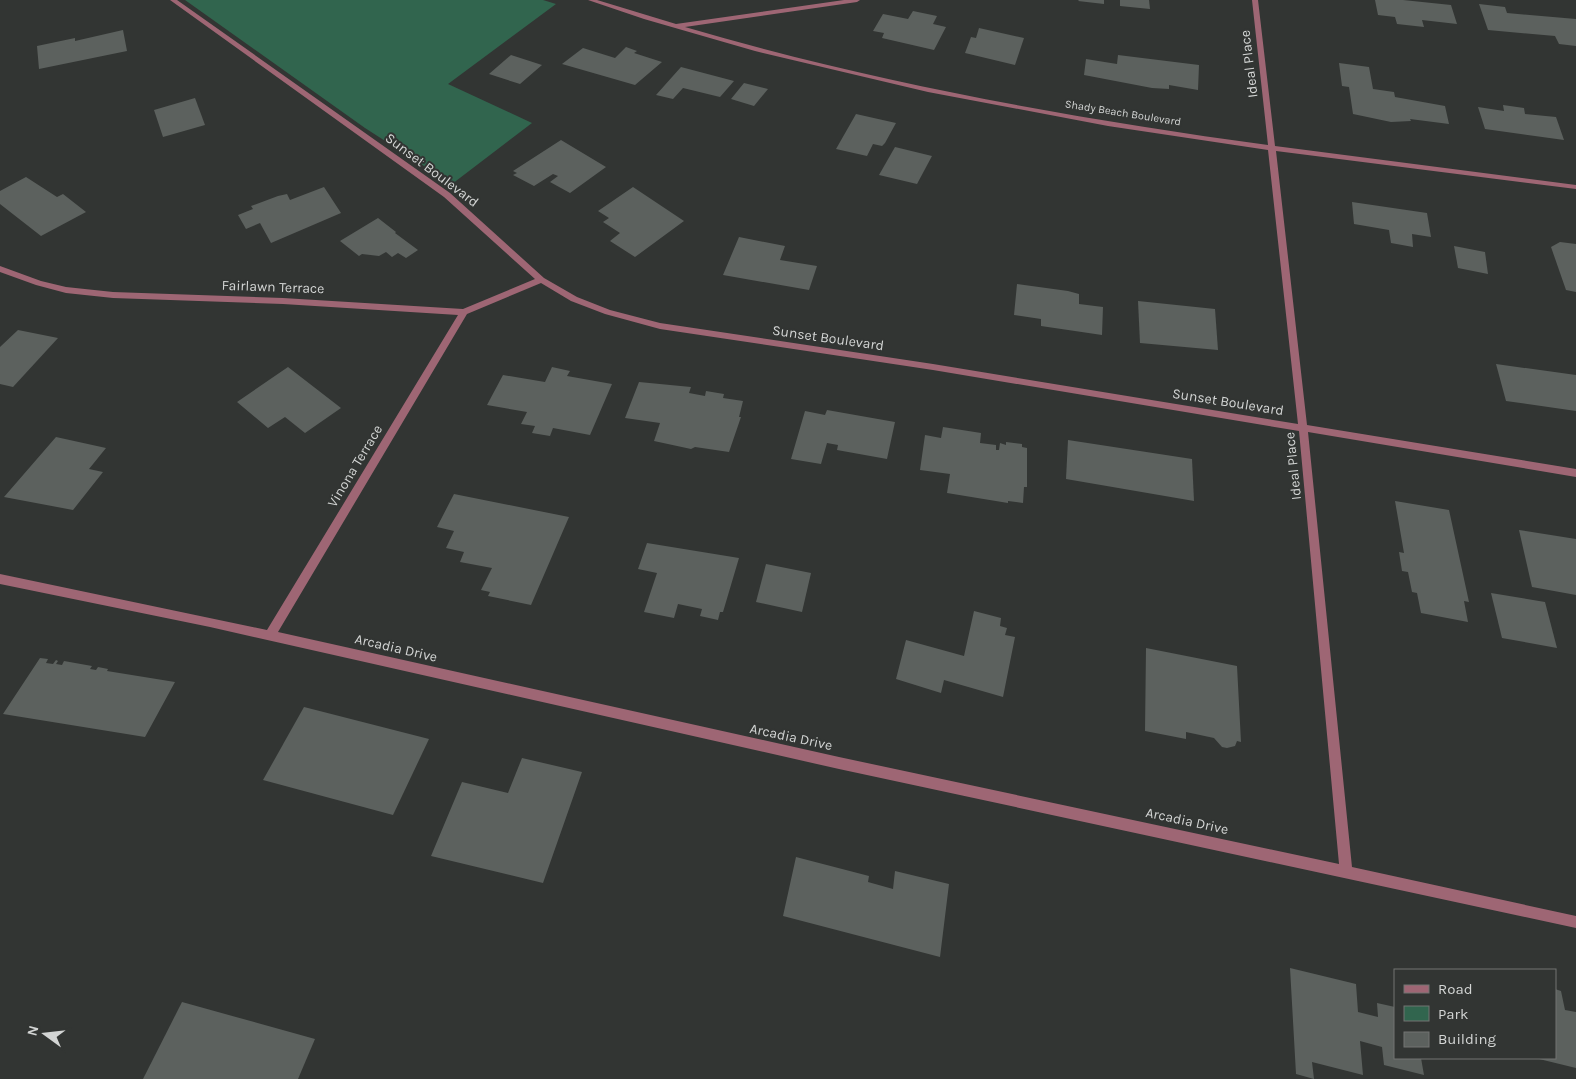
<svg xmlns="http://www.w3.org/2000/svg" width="1576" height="1079" font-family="Karla,sans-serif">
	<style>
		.green { fill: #31654e }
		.building { fill: #5c615e }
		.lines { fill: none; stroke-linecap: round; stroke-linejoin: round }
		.street { fill: #9e6674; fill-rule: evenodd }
		.labels { text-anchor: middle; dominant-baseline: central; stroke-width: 4; stroke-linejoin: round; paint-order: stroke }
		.far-street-label { font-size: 11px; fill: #d3d5d4; stroke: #323533 }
		.street-label { font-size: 14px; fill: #d3d5d4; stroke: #323533 }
	</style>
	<rect width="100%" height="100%" fill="#323533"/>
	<polygon class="green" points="185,0 543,0 556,4 448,84 532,123 452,184 365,128"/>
	<g class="building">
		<polygon points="1079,0 1104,0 1104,4 1078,1"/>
		<polygon points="1120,0 1149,0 1150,9 1120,6"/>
		<polygon points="1375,0 1403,0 1451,5 1457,24 1422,20 1424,27 1397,24 1395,17 1378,15"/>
		<polygon points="1479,4 1505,7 1507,13 1576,19 1576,46 1559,44 1555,36 1488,30"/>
		<polygon points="913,11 937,16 933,24 946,27 934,50 882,38 884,33 873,31 883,14 908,19"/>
		<polygon points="979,28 1024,38 1015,65 965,53 971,37 976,38"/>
		<polygon points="123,30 127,51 39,69 37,46 75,38 75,41"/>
		<polygon points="626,47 637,51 634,53 662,62 635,85 562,64 583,48 615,58"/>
		<polygon points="511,55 542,65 520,84 489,74"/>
		<polygon points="1118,55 1199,65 1198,90 1169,85 1169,89 1152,88 1084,75 1086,59 1117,64"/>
		<polygon points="1339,63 1369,67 1373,89 1394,92 1395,97 1445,106 1449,124 1410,119 1411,121 1391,122 1353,114 1349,87 1342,86"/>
		<polygon points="681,67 734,81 720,97 683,88 673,99 656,95"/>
		<polygon points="744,83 768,89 754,106 731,99"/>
		<polygon points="195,98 205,125 163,137 154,110"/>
		<polygon points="1503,105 1524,108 1525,114 1556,117 1564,140 1485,129 1478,107 1504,111"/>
		<polygon points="856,114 896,123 885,143 882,146 873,144 867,156 836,149"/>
		<polygon points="561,140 606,167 570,193 550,182 558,176 553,174 534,186 513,175 517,173 513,171"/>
		<polygon points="895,147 932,156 917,184 879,175"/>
		<polygon points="26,177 57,197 63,194 86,212 41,236 0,204 0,191"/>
		<polygon points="324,187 341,213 271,243 260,223 246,229 238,215 253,209 251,206 278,196 287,194 290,200"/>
		<polygon points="633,187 684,221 635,257 610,241 620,233 603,222 609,218 598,211"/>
		<polygon points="1352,202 1427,213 1431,237 1412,234 1413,247 1391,243 1389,230 1354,224"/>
		<polygon points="378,218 396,232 395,233 418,250 406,258 398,253 392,257 386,252 379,256 362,254 359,256 340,241"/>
		<polygon points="739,237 785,246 780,260 817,266 809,290 723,275"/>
		<polygon points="1560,242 1576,244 1576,292 1566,290 1551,247"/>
		<polygon points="1454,246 1485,252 1488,274 1458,268"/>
		<polygon points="1017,284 1068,291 1079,294 1079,304 1103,307 1102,335 1041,326 1041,319 1014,315"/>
		<polygon points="1138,301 1215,309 1218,350 1140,343"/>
		<polygon points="18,330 58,338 13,387 0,384 0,347"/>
		<polygon points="1496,364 1576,375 1576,411 1506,401"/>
		<polygon points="288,367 341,408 305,433 285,417 268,428 237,402"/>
		<polygon points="552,367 570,371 567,376 612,384 590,435 553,428 550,436 532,433 535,426 521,424 527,412 487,405 503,375 545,382"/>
		<polygon points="639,382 691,387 689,393 705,396 706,391 724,394 723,398 743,401 739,417 741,417 729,452 695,447 691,449 654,441 660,423 625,418"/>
		<polygon points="827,410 895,422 887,459 837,450 838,445 827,443 821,464 791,459 805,411 825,415"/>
		<polygon points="943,427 981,433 980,443 996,445 996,450 999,450 1000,443 1006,445 1006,442 1022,444 1022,447 1027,448 1027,487 1024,487 1023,503 1008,501 1008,503 947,493 950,474 920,470 925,435 941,438"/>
		<polygon points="56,437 106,448 89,469 103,472 73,510 4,497"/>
		<polygon points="1068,440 1192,459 1194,501 1066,479"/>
		<polygon points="454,494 569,517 531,605 488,596 490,592 481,590 492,568 460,562 464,552 446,548 454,531 437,527"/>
		<polygon points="1395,501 1449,510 1469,602 1464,601 1468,622 1421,613 1417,593 1412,592 1408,572 1402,571 1399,552 1404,553"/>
		<polygon points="1519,530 1576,539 1576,595 1532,587"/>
		<polygon points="647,543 739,558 723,612 720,612 718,620 700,616 702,609 678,604 674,618 644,612 657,573 638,569"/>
		<polygon points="766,564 811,573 802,612 756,602"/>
		<polygon points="1491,593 1545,602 1557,648 1502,638"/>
		<polygon points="974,611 1001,618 1000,626 1007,628 1005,635 1015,637 1003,697 944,680 941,693 896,679 906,640 964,656"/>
		<polygon points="1146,648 1237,666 1241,742 1237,741 1235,746 1227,748 1222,747 1214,738 1186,732 1186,739 1145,731"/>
		<polygon points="40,658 48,659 46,663 53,664 56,660 58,661 56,664 62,665 64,661 92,666 90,669 96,670 98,667 108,669 107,671 175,682 145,737 3,714"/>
		<polygon points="304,707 429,739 393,815 263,780"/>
		<polygon points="522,758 582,772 543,883 431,856 462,782 508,793"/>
		<polygon points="796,857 869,876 868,882 893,889 895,871 949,884 940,957 783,916"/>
		<polygon points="1290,968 1356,984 1358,1012 1378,1017 1377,1003 1395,1007 1395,1058 1421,1058 1424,1075 1384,1065 1382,1047 1360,1041 1363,1075 1312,1062 1314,1079 1296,1074"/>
		<polygon points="1555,989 1561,991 1565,1010 1576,1012 1576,1068 1535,1058 1555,1058"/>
		<polygon points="182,1002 315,1039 298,1079 143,1079"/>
	</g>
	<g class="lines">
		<path class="street" d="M 170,0 L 177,0 L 450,193 L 544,278 L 577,297 L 610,310 L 660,323 L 933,364 L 1298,424 L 1268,150 L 1108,126 L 928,92 L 755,51 L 644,19 L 588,0 L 597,0 L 676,24 L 844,0 L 860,0 L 857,2 L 685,27 C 875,83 1071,118 1268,145 L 1252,0 L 1258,0 L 1275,146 L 1576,185 L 1576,189 L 1276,151 L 1307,425 L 1576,469 L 1576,477 L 1308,432 L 1352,867 L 1576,916 L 1576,928 L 839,769 L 210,627 L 0,584 L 0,574 L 267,630 L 458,315 L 283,304 L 113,298 L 66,293 L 36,285 L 0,272 L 0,266 L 41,281 L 66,287 L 113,292 L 283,298 L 463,309 L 535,279 L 444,197 ZM 541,283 L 571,301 L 605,314 L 660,329 L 933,370 L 1299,431 L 1339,864 L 839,757 L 278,632 L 467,314 Z"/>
	</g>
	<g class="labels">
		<g class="far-street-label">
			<text transform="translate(1123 113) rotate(9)">Shady Beach Boulevard</text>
		</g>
		<g class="street-label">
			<text transform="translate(1249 64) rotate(-97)">Ideal Place</text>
			<text transform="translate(432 170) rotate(37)">Sunset Boulevard</text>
			<text transform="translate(273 287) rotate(2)">Fairlawn Terrace</text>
			<text transform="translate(828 338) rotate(8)">Sunset Boulevard</text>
			<text transform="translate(1228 402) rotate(9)">Sunset Boulevard</text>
			<text transform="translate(355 466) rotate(-59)">Vinona Terrace</text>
			<text transform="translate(1293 466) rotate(-96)">Ideal Place</text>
			<text transform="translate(396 648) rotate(13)">Arcadia Drive</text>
			<text transform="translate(791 737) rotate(12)">Arcadia Drive</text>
			<text transform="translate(1187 821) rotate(12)">Arcadia Drive</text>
		</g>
	</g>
	<rect x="1394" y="969" width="162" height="90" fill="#323533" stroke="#727573"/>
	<rect x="1404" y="985" width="25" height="8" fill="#9e6674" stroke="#727573"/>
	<text x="1438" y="994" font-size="15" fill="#d3d5d4">Road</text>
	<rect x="1404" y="1006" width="25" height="15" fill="#31654e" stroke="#727573"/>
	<text x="1438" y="1019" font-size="15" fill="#d3d5d4">Park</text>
	<rect x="1404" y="1032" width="25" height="15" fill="#5c615e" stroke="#727573"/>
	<text x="1438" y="1044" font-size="15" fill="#d3d5d4">Building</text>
	<g transform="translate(45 1034) rotate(285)" stroke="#323533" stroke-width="4" paint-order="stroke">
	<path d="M0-4L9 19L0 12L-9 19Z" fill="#d3d5d4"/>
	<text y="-8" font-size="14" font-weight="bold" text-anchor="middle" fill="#d3d5d4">N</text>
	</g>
</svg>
